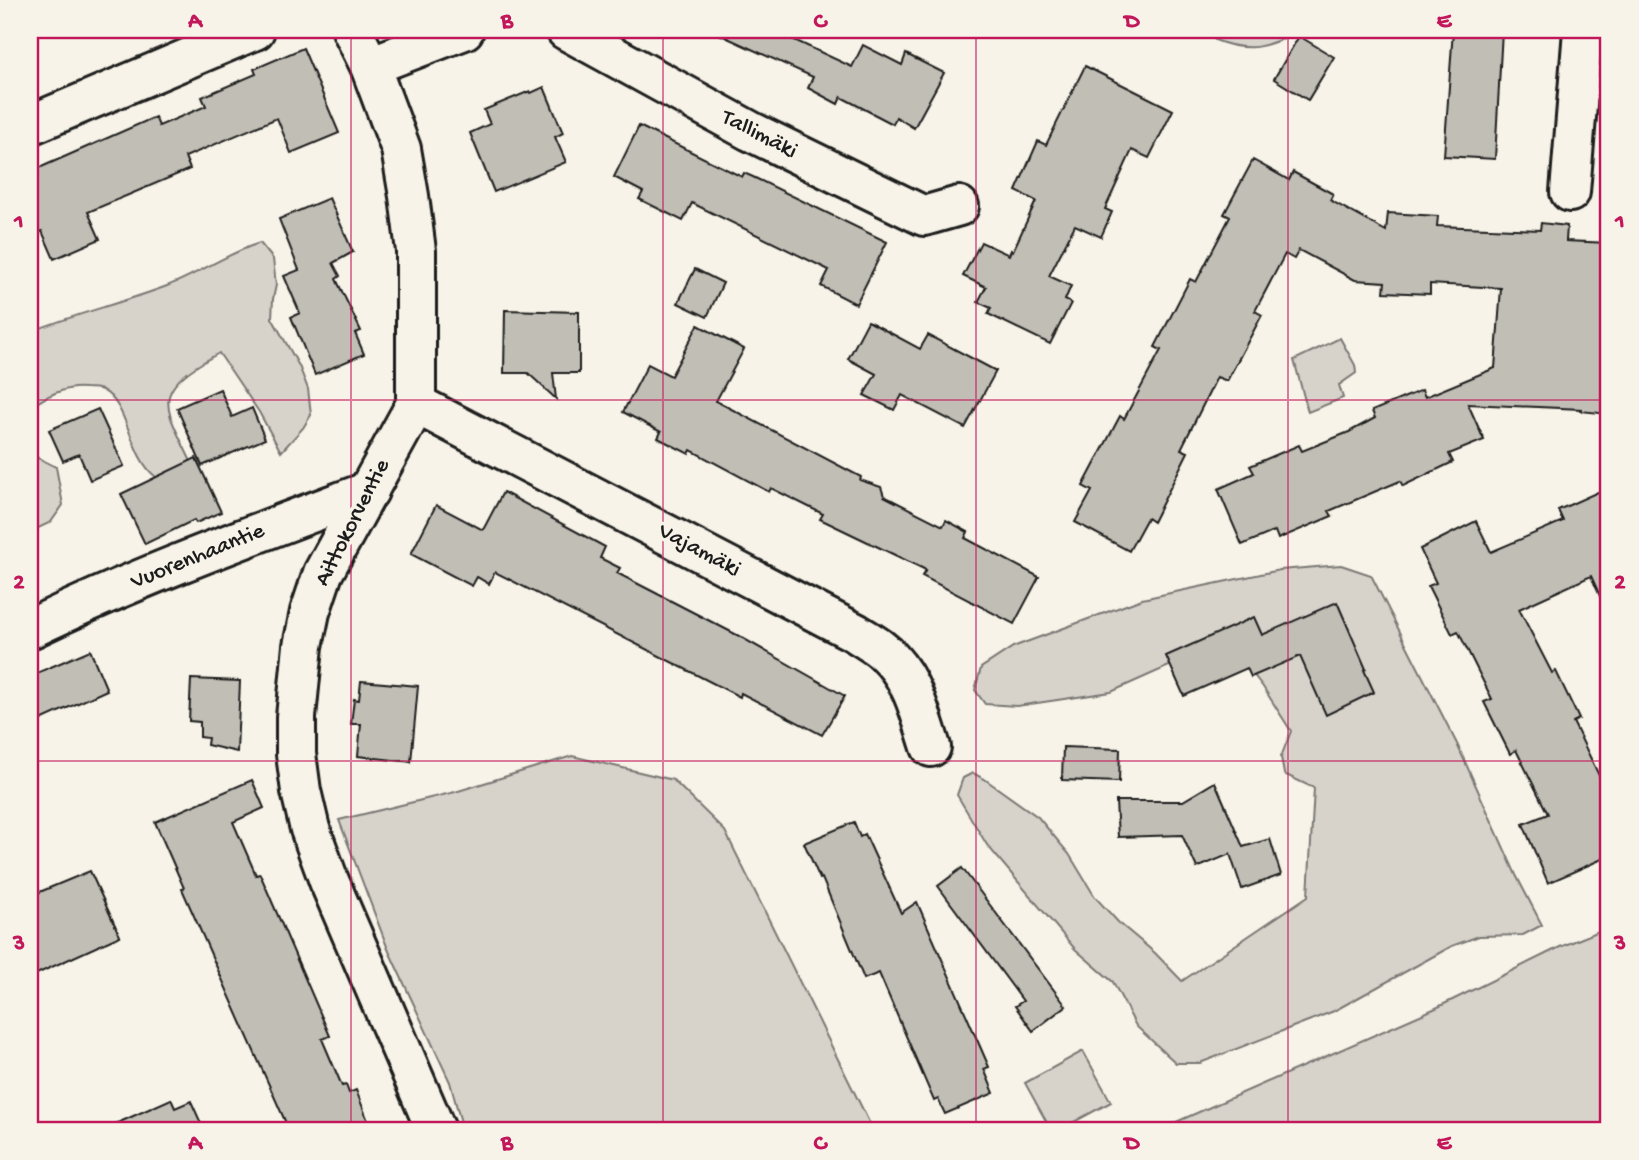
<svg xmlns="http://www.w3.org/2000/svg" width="1639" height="1160" font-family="'Gochi Hand',sans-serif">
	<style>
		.green { fill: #d7d3cb; stroke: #7a7874; stroke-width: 2 }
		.building { fill: #c0beb5; stroke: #1c1c1c; stroke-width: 2 }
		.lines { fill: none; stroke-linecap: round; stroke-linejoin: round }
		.street-casing { stroke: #1c1c1c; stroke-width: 44 }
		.street { stroke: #f7f3e8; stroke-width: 38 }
		.grid { fill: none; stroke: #c2185b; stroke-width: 2; stroke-opacity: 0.55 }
		.labels { text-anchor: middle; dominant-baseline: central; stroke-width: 7; stroke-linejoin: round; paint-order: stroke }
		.street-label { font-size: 23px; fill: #1c1c1c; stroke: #f7f3e8 }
		.neatline { fill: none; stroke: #c2185b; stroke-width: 2.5 }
		.grid-label { font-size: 23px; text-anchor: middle; font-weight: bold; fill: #c2185b }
	</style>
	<rect width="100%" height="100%" fill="#f7f3e8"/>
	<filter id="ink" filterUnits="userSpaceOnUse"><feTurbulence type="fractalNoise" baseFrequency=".0143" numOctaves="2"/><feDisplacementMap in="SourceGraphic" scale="14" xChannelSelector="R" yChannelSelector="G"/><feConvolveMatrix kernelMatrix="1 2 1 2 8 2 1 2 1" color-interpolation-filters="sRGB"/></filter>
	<g filter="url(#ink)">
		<g class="green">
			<path d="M 1217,30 L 1303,30 C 1268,45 1253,55 1215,40 Z"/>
			<path d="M 260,243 L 273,259 L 276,285 L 273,299 L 272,318 L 299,366 L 308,389 L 311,415 L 303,428 L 281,452 L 259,412 L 219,353 C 147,393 164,403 194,468 L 156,477 C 129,457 129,403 102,390 C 97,388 90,388 85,388 C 66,386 45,396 30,408 L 30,332 C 75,314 122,303 167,286 C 199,274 227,253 260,243 Z"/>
			<polygon points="1340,338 1355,365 1356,373 1339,385 1343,398 1308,412 1294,360"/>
			<polygon points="30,454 56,467 63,505 51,522 30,532"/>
			<polygon points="1341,565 1371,575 1457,744 1516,875 1542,925 1523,935 1479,936 1452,946 1334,1011 1200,1063 1176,1063 1136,1026 1113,982 1075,949 987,845 957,795 963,778 973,773 986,780 1038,817 1069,854 1095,897 1118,922 1155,953 1182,981 1308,896 1314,788 1284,774 1281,757 1291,731 1263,687 1246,665 1178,662 1111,692 1017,706 985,704 975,690 981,668 1013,647 1142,599 1280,570"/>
			<polygon points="572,756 673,780 725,831 873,1130 463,1130 450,1082 388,949 339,820 455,792"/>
			<polygon points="1609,927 1609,1130 1158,1130 1436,1008 1560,947"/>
			<polygon points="1083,1051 1111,1102 1059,1130 1051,1130 1025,1083"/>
		</g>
		<g class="building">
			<polygon points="710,30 794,30 790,38 852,67 863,45 902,65 906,54 944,73 914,128 896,117 893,124 841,97 838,104 808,88 813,77"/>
			<polygon points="1453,30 1502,30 1495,159 1444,156"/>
			<polygon points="1299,36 1334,57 1308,100 1274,79"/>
			<polygon points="303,48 339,133 291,153 277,118 185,157 190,169 88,212 100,239 54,259 42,231 30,237 30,172 155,117 159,126 206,106 202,97 256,74 254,69"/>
			<polygon points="1085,66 1173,110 1149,158 1132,150 1105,209 1112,212 1101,237 1075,225 1049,276 1071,286 1065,300 1071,303 1050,344 988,314 991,308 978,302 986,287 963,276 981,242 1009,255 1011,250 1013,251 1036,201 1016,191 1038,141 1046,145"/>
			<polygon points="544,87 563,133 555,137 566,162 494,192 470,133 490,124 484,110 530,91 531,93"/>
			<polygon points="639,126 742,177 744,173 753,177 887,242 856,304 821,286 829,270 692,203 683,221 639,199 643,192 614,177"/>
			<polygon points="1253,160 1289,180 1293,172 1333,194 1330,200 1386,231 1388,213 1438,216 1437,226 1540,230 1541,223 1567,226 1566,241 1609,243 1609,414 1580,411 1581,409 1468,404 1484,440 1449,454 1453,462 1403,486 1400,481 1329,511 1332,516 1278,539 1275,531 1242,545 1218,489 1254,473 1250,466 1299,445 1302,451 1349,432 1375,418 1372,411 1422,390 1425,397 1495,368 1501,288 1430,284 1430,294 1384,292 1385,282 1355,280 1299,250 1294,259 1285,254 1255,311 1262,315 1227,381 1217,377 1181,449 1188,452 1153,522 1147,518 1129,551 1075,522 1092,491 1083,486 1120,416 1124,419 1161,350 1155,347 1190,279 1196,282 1230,217 1224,214"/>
			<polygon points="329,198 353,252 333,263 340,276 336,279 361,331 355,333 364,354 315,375 291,317 300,313 284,276 299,270 279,219"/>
			<polygon points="695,269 723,283 707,317 678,303"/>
			<polygon points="505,310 579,312 579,373 553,373 556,399 528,373 504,373"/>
			<polygon points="868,321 920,349 928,335 996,371 965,428 902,395 894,410 864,395 876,374 848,359"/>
			<polygon points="698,325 744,349 716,401 861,477 860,480 881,487 884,496 943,526 946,520 968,532 965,538 1039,577 1014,624 922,576 926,570 820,519 823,514 771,488 769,492 691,450 689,454 658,438 661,432 623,412 648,364 671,376"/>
			<polygon points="220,389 232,417 252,408 265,439 202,466 177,408"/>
			<polygon points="98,409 124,466 90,480 79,454 63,461 49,430"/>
			<polygon points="196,458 221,512 196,523 194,520 145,544 121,494"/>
			<polygon points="1609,487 1609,616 1591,576 1519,609 1552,673 1556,671 1579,719 1573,722 1609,796 1609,856 1548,883 1523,824 1548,814 1516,750 1510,754 1484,702 1492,699 1458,631 1452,634 1428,586 1436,583 1420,549 1476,521 1491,552 1563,521 1558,510"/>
			<polygon points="503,492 605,547 600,558 620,568 617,573 737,635 845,696 822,735 741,693 740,697 495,572 489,584 477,577 472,586 411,554 436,505 483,530"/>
			<polygon points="1337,602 1366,669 1364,670 1374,692 1326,715 1300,656 1251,677 1247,668 1184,696 1166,656 1254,617 1262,635"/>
			<polygon points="90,650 107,690 30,725 30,676"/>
			<polygon points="191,679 240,681 237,752 207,745 208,738 200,737 200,722 189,721"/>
			<polygon points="361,681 418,686 411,762 358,756 361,724 351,724 354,699 359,700"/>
			<polygon points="1063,747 1120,749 1119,782 1062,780"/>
			<polygon points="252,780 264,808 233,822 256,875 260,874 330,1036 322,1039 342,1086 346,1085 349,1093 356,1090 368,1121 361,1124 364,1130 289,1130 182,889 184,888 155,822"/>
			<polygon points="1215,782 1243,847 1270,839 1281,875 1242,889 1230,854 1197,868 1182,835 1118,837 1116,801 1183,801"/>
			<polygon points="854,822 860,837 865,834 901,913 917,902 989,1067 984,1069 994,1093 945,1114 938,1099 934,1101 879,973 864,979 822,878 820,879 804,843"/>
			<polygon points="962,868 1066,1006 1033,1031 1015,1006 1023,1001 938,886"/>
			<polygon points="90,871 120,936 30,977 30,896"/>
			<polygon points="171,1099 175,1108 191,1101 204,1130 102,1130"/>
		</g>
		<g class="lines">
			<g class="street-casing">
				<g id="street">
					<polyline points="352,30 370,66 401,149 409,196 416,251 416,404 323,573 310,612 303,646 296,717 296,754 301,791 310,829 329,881 436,1130"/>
					<polyline points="566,30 750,131 924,216 959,206"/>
					<polyline points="370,66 464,30"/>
					<polyline points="30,125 255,30"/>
					<polyline points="1570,192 1583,30"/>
					<path d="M 416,404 L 856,633 C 868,641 882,648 892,660 C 914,684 921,717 931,747"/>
					<path d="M 30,629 C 139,576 255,534 369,491"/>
				</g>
			</g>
			<use href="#street" class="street"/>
		</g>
	</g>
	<path class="grid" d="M 351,30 L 351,1130M 663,30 L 663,1130M 976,30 L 976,1130M 1288,30 L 1288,1130M 30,400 L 1609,400M 30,761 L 1609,761"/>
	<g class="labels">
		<g class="street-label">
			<text transform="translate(759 135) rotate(27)">Tallimäki</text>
			<text transform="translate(353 523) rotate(-63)">Aittokorventie</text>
			<text transform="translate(699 551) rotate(28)">Vajamäki</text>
			<text transform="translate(198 557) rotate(-22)">Vuorenhaantie</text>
		</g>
	</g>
	<rect width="1639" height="1160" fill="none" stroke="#f7f3e8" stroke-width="77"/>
	<rect x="38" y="38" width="1562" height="1084" class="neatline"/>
	<g class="grid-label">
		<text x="195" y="27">A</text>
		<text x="507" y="27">B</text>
		<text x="820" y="27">C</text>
		<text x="1132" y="27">D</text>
		<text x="1444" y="27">E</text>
		<text x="19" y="227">1</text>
		<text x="1620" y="227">1</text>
		<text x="19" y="588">2</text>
		<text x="1620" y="588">2</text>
		<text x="19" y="949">3</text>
		<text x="1620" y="949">3</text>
		<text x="195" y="1149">A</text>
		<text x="507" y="1149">B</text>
		<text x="820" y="1149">C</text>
		<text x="1132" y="1149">D</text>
		<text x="1444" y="1149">E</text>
	</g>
</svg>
